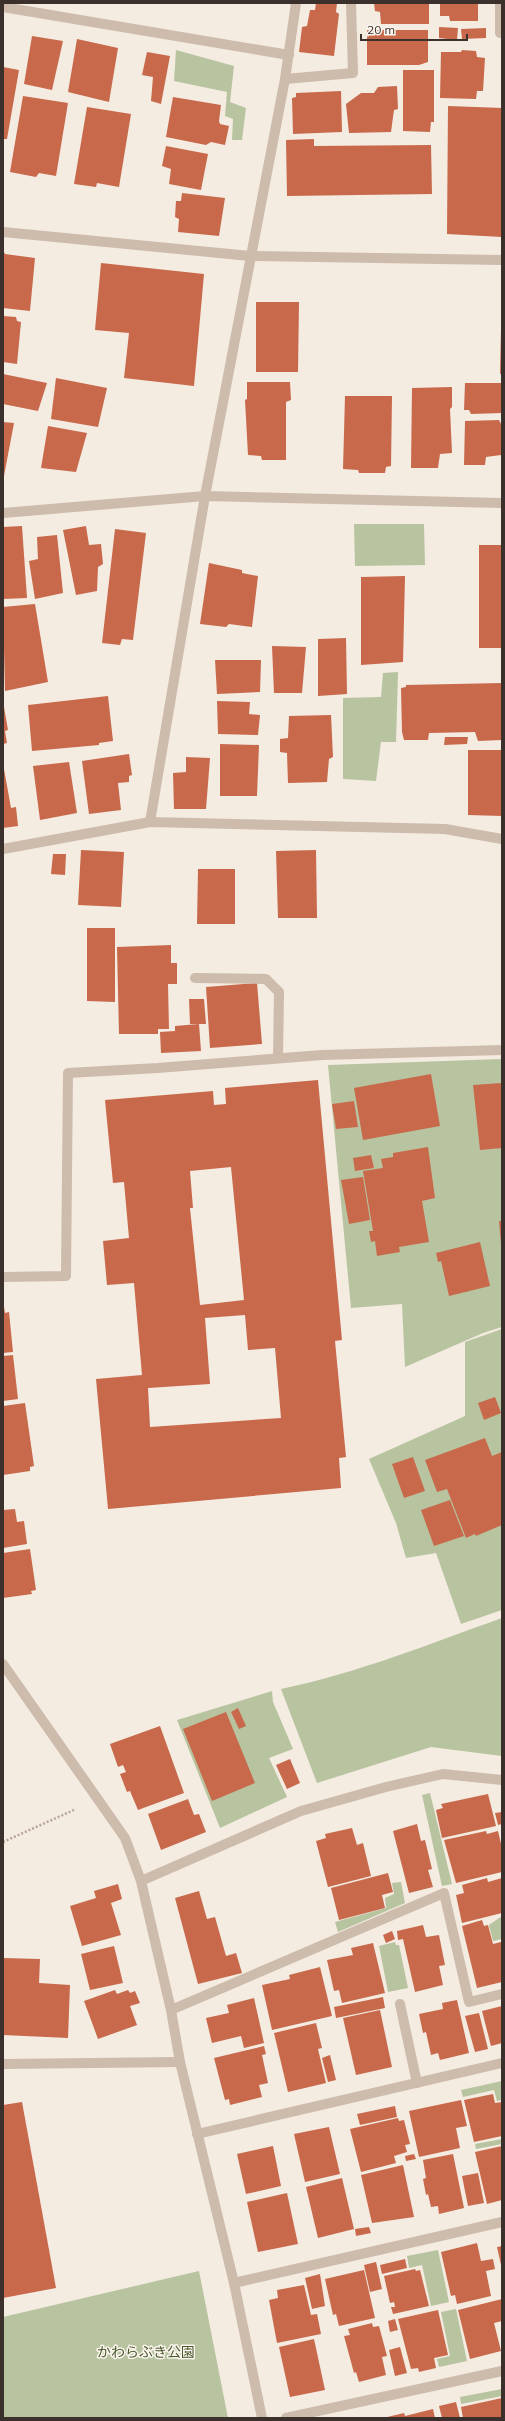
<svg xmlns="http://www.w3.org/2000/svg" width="505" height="2421" font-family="Mulish,'Noto Sans JP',sans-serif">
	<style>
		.green { fill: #b8c4a0 }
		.building { fill: #c8694b; fill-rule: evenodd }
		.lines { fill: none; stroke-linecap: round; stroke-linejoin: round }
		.path { stroke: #b9a596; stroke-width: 2.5; stroke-dasharray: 2 2; stroke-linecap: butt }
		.minor { stroke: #cdbbac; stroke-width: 10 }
		.labels { text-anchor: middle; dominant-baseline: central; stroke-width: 3; stroke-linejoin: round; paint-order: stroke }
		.park-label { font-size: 14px; fill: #4a5a2e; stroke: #fbf5ee }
	</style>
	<rect width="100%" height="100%" fill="#f4ebe1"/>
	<g class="green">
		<polygon points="176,50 234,66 230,102 246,108 242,140 232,140 233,119 225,116 227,92 174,81"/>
		<polygon points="354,524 424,524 425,565 355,566"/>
		<polygon points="398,672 396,742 381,742 376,781 343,779 343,698 381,697 383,673"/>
		<polygon points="502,1059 502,1327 483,1333 405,1367 402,1304 351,1308 328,1065"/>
		<polygon points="502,1329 502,1610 461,1624 436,1553 406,1558 396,1523 369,1459 465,1416 465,1342"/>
		<path d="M 502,1618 L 502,1756 L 431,1747 L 317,1783 L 281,1689 C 358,1673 429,1644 502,1618 Z"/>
		<polygon points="272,1691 273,1702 293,1749 269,1758 287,1797 220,1828 177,1720"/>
		<polygon points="430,1793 452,1884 442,1886 422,1795"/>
		<polygon points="401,1882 405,1903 338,1932 335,1922 386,1908 385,1898 394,1894 392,1883"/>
		<polygon points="502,1916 502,1939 493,1941 489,1925"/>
		<polygon points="395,1942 396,1945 399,1945 408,1988 388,1992 379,1946"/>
		<polygon points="502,2081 502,2100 497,2101 494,2090 463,2097 461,2090"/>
		<polygon points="502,2139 502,2144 476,2149 475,2144"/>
		<polygon points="438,2250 449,2302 431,2306 422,2265 409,2268 407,2256"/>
		<polygon points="199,2271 228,2418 3,2418 3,2317"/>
		<polygon points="456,2309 467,2361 439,2367 437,2359 450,2356 441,2312"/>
		<polygon points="502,2389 502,2396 461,2404 460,2397"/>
	</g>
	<g class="building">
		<polygon points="316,3 337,3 336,12 339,14 334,56 299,52 302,27 307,26 310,10 315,10"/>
		<polygon points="374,3 429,3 429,24 381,24 380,12 375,11"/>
		<polygon points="440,3 478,3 478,21 450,21 449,16 440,16"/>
		<polygon points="439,27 458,28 457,40 439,38"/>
		<polygon points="486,28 486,38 462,39 461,29"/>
		<polygon points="367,30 428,30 428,62 419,65 367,65"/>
		<polygon points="32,36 63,41 52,90 24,84"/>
		<polygon points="77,39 118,48 109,102 68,92"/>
		<polygon points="462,50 476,51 477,57 485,58 483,91 477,91 476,99 440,98 441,52 461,52"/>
		<polygon points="147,52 170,56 161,104 151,101 153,77 142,75"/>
		<polygon points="3,67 19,70 7,139 3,139"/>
		<polygon points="403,70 434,70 434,122 431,122 430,132 403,131"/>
		<polygon points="397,86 398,109 394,110 391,132 349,133 346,104 361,93 374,93 378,87"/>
		<polygon points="341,91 342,132 293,134 292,98 296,97 296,93"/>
		<polygon points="23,96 68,103 56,176 39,173 36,177 10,172"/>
		<polygon points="173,97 221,105 219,121 220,124 229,126 225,145 211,142 206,145 166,137"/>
		<polygon points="448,106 502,108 502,237 447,234"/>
		<polygon points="87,107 131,114 119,187 97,183 96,187 74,184"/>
		<polygon points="314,139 314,146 431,145 432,194 287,196 286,140"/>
		<polygon points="166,146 208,154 201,190 169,184 171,169 162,166"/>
		<polygon points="182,193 225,198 219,236 178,232 179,219 175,217 176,201 181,201"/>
		<polygon points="3,250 5,254 35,258 30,311 3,308"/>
		<polygon points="101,263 204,274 194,386 124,378 129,333 95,330"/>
		<polygon points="256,302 299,302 298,372 256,372"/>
		<polygon points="3,316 16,317 17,321 21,322 17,364 3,362"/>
		<polygon points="501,330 502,374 500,374"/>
		<polygon points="3,374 47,383 38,411 3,404"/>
		<polygon points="56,378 107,388 98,427 51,419"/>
		<polygon points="247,382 290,382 291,400 286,402 286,460 262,460 261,456 248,455 245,400 247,399"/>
		<polygon points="465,383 501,383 502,413 471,414 469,410 464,410"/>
		<polygon points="452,387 452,407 450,409 452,453 440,454 438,468 411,468 412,388"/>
		<polygon points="345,396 392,396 391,466 386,467 385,473 359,473 358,470 343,469"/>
		<polygon points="499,420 502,426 501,455 486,457 485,465 464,465 465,421"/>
		<polygon points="3,422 14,423 4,476 3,476"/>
		<polygon points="48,426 87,433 76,472 41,468"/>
		<polygon points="22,526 27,598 3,599 3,527"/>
		<polygon points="86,526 89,545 101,544 103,564 98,567 97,591 76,595 63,530"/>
		<polygon points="115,529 146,533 133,640 122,639 120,645 102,643"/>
		<polygon points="57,535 63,593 35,599 29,561 38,559 37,537"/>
		<rect x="479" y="545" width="23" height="103"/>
		<polygon points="209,563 242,570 242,573 258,576 252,627 229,624 226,627 200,624"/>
		<polygon points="405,576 403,662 361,665 361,577"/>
		<polygon points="35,604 48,682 5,691 3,607"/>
		<polygon points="346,638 347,694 318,696 318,639"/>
		<polygon points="272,646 306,647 302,693 274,693"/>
		<polygon points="215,660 261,660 260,692 217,694"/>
		<polygon points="502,683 502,740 478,741 475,732 429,733 428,740 404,740 402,732 401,688 406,687 406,685"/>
		<polygon points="108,696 113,741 99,743 99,745 32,751 28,705"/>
		<polygon points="217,701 250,702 249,714 260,715 258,735 218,734"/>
		<polygon points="4,707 8,730 5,731 7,743 3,744"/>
		<polygon points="331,715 333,757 329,759 327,782 288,783 287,753 280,752 280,739 288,738 289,716"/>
		<polygon points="445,737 468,737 467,744 444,745"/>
		<polygon points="220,744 259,745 257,796 220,796"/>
		<polygon points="468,750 502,750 502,816 468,815"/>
		<polygon points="129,754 132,775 129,776 129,782 118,783 121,810 89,814 82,761"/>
		<polygon points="186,757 210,758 206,809 174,809 173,773 186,772"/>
		<polygon points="69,762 77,813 40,820 33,766"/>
		<polygon points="4,769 11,808 16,807 18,826 3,828"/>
		<polygon points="81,850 124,852 121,907 78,905"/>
		<polygon points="316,850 317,918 278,918 276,851"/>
		<polygon points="53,854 66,854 65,875 51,874"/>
		<polygon points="198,869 235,869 235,924 197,924"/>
		<polygon points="87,928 115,928 115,1002 87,1001"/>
		<polygon points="171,945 171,963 177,963 177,984 168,984 169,1029 158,1029 158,1034 119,1034 117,947"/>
		<polygon points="257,983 262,1044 210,1048 206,987"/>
		<polygon points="189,999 204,999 206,1024 190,1024"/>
		<polygon points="199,1024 201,1051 161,1053 160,1032 175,1031 175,1026"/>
		<polygon points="431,1074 440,1126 363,1140 354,1088"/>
		<path d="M 318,1080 L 342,1340 L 335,1341 L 346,1457 L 339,1458 L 341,1488 L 108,1509 L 96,1379 L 142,1375 L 134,1283 L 107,1285 L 103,1241 L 129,1238 L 124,1182 L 113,1183 L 105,1100 L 213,1091 L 214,1105 L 226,1104 L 225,1088 ZM 231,1167 L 244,1300 L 200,1305 L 190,1208 L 193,1208 L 190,1171 ZM 245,1315 L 248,1350 L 275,1348 L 281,1418 L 150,1427 L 148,1388 L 210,1384 L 205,1318 Z"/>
		<polygon points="502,1083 502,1148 480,1150 473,1085"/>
		<polygon points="354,1101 358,1127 336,1129 332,1104"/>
		<polygon points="428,1147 435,1198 422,1201 429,1242 399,1247 400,1252 377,1256 375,1241 371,1242 369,1231 373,1231 363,1171 383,1168 381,1159 393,1157 393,1153"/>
		<polygon points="371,1155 374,1168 355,1171 353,1158"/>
		<polygon points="363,1177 370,1220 349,1224 341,1180"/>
		<polygon points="499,1221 502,1221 502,1244 501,1244"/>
		<polygon points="480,1242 490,1286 449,1296 441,1261 438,1262 436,1253"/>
		<polygon points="3,1301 5,1313 9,1312 13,1352 3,1353"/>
		<polygon points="13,1355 18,1399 3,1401 3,1356"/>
		<polygon points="495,1397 501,1413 484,1420 478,1403"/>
		<polygon points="25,1403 34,1466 30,1467 30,1471 3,1475 3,1406"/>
		<polygon points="485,1438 492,1456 502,1452 502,1525 476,1536 475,1534 466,1538 447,1489 437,1492 425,1460"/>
		<polygon points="413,1457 425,1491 404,1498 392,1464"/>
		<polygon points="450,1500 464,1536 434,1546 421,1510"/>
		<polygon points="15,1509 17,1522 24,1521 27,1544 3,1548 3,1510"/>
		<polygon points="30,1549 36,1590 31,1591 32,1594 3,1598 3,1553"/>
		<polygon points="238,1708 246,1726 239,1729 231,1712"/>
		<polygon points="226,1712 255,1783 212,1801 183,1729"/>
		<polygon points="160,1726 184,1793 138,1810 130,1791 127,1792 120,1774 126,1772 123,1765 118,1767 110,1744"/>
		<polygon points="290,1759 300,1783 287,1789 276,1765"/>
		<polygon points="488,1794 496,1826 442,1838 436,1810 443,1808 441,1804"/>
		<polygon points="188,1799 194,1815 199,1814 206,1832 161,1850 148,1814"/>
		<polygon points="502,1812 502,1824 498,1825 495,1813"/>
		<polygon points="417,1824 421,1841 425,1840 432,1869 428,1870 433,1887 409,1893 393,1831"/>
		<polygon points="352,1828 357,1845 363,1843 371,1876 328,1887 316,1841 326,1838 325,1834"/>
		<polygon points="486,1831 487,1834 498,1831 502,1848 502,1872 456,1883 444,1840"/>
		<polygon points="388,1873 393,1892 382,1895 385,1908 339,1920 331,1888"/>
		<polygon points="487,1878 488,1882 502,1878 502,1913 462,1923 456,1895 464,1893 462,1885"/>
		<polygon points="118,1884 122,1899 111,1903 121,1935 82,1946 70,1906 96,1898 94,1891"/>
		<polygon points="199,1891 207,1919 215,1917 226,1956 236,1953 242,1973 198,1984 175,1898"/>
		<polygon points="482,1920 484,1926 488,1925 493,1944 501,1942 502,1982 477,1988 462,1926"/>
		<polygon points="423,1925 426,1937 439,1935 445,1965 439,1966 443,1985 415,1992 403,1939 398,1940 397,1931"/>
		<polygon points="392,1931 395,1939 386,1943 383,1935"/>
		<polygon points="373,1943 385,1993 342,2003 339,1990 334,1991 327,1960 353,1955 351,1948"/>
		<polygon points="114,1946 123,1983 90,1990 81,1954"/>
		<polygon points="3,1958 40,1959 39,1983 70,1985 68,2038 3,2035"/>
		<polygon points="320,1967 332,2016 272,2030 262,1985 290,1979 289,1975"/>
		<polygon points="115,1990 117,1994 128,1990 130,1993 135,1991 140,2003 130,2006 137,2025 98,2039 84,2001"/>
		<polygon points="383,1997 385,2008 336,2018 334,2007"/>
		<polygon points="254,1998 264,2043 244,2048 241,2036 212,2043 206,2018 229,2013 227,2005"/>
		<polygon points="457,2000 469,2053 440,2060 438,2053 431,2055 426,2032 423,2033 419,2014 443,2009 442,2003"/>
		<polygon points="502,2006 502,2043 491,2046 482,2011"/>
		<polygon points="380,2010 392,2067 356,2075 343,2018"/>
		<polygon points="479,2013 488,2049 475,2052 465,2016"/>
		<polygon points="316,2023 322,2048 318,2049 326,2083 288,2092 274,2033"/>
		<polygon points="264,2046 266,2054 262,2055 268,2083 259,2085 262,2097 230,2105 229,2099 225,2100 214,2058"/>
		<polygon points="330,2055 336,2080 328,2082 322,2058"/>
		<polygon points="493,2094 495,2103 502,2102 502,2136 474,2142 464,2100"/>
		<polygon points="461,2100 467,2126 456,2128 460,2148 419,2157 409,2111"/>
		<polygon points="22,2102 56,2288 3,2298 3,2105"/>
		<polygon points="395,2106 397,2117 360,2125 357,2114"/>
		<polygon points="398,2118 399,2121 404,2120 410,2144 405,2145 407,2152 394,2156 396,2163 361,2172 350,2129"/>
		<polygon points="329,2127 340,2174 305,2182 294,2134"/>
		<polygon points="273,2146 281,2186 246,2194 237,2154"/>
		<polygon points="502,2146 502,2200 487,2204 475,2152"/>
		<polygon points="414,2154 416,2159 406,2161 405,2156"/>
		<polygon points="453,2154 464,2208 439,2214 438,2206 431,2207 428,2194 426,2195 423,2179 426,2178 423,2160"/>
		<polygon points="403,2165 414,2217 372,2223 361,2175"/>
		<polygon points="478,2173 484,2203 468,2206 462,2176"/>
		<polygon points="342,2178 354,2229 318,2238 306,2187"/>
		<polygon points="287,2193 298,2244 258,2252 247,2202"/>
		<polygon points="369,2227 371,2233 356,2236 355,2229"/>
		<polygon points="477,2243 481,2261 493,2259 495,2269 486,2271 491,2296 457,2304 455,2295 451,2296 441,2252"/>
		<polygon points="502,2246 502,2265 501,2265 497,2247"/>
		<polygon points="405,2259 407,2268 382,2274 380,2265"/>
		<polygon points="376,2262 382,2289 370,2292 364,2265"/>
		<polygon points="415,2269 416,2271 420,2270 429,2306 393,2314 391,2307 395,2307 394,2302 390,2303 384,2276"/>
		<polygon points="364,2270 375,2318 339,2326 336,2314 333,2315 325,2279"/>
		<polygon points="320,2274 325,2306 312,2309 305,2278"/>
		<polygon points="304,2285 311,2315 317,2314 321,2334 277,2343 269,2300 278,2298 277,2290"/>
		<polygon points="502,2299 502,2321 494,2323 501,2351 470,2359 458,2310"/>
		<polygon points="438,2310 448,2355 434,2358 436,2368 419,2372 418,2368 411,2369 398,2319"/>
		<polygon points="395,2319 398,2330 390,2332 388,2321"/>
		<polygon points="372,2323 373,2327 379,2326 387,2356 382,2357 386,2375 359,2382 356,2372 354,2373 344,2336 350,2335 348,2329"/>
		<polygon points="314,2339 325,2390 290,2397 279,2347"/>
		<polygon points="400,2347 407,2373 395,2376 389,2350"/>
		<polygon points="502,2398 502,2418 463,2418 461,2407"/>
		<polygon points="456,2402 460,2418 442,2418 439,2406"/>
		<polygon points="433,2409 435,2418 383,2418 404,2413 405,2416"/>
	</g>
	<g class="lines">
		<polyline class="path" points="3,1842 76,1809"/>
		<g class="minor">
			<polyline points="500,3 500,33"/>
			<polyline points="3,7 289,55"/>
			<polyline points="285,79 353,73 351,3"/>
			<polyline points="3,232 250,256 502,260"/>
			<polyline points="3,513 205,496 502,503"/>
			<polyline points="150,822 205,496 285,79 296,3"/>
			<polyline points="3,849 150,822 445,829 502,839"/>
			<polyline points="195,978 266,979 279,992 278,1058"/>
			<polyline points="3,1277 66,1276 68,1073 158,1068 322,1055 502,1050"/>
			<polyline points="3,1664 125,1838 141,1881 171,2010 180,2062 234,2283 262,2418"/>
			<polyline points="141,1881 301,1811 386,1787 443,1774 502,1780"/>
			<polyline points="400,2004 417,2083"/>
			<polyline points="171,2010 444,1893 469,2002 502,1994"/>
			<polyline points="3,2064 180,2062"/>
			<polyline points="197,2134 502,2063"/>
			<polyline points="234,2283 502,2222"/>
			<polyline points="286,2418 502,2371"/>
		</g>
	</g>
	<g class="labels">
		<g class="park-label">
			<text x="146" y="2352">かわらぶき公園</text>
		</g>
	</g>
	<rect width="505" height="2421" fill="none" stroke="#3b302b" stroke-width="8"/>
	<path d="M361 34v6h106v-6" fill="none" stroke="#3b302b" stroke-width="2"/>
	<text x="367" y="34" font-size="12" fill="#3b302b" stroke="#fbf5ee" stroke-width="3" paint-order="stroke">20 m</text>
</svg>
